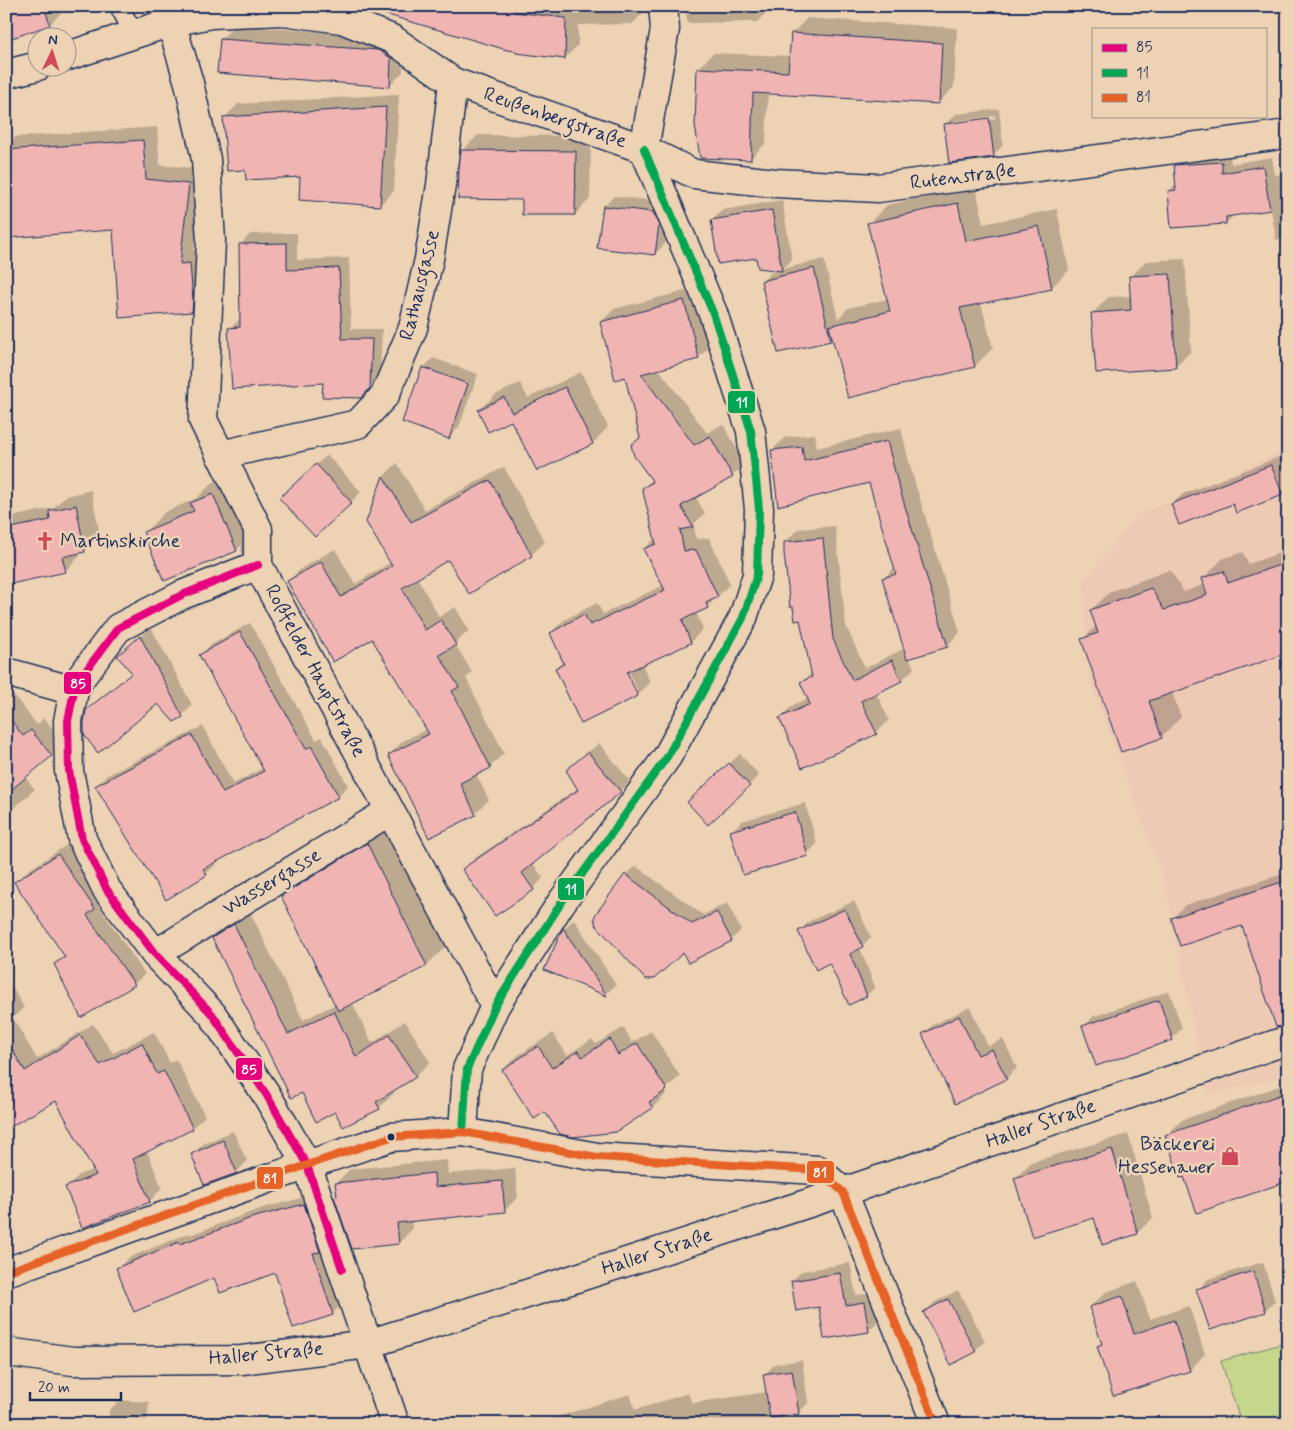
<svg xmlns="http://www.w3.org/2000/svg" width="1294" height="1430" font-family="Mynerve,sans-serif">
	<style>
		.built { fill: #eecab4 }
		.green { fill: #c6d68b; stroke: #708274 }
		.shadow { fill: #0003; fill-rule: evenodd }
		.building { fill: #f0b4b3; stroke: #1b2f5e }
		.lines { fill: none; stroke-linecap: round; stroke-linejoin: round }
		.lane-casing { stroke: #1b2f5e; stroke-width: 21 }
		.street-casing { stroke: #1b2f5e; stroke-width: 31 }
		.secondary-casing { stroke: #1b2f5e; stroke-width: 31 }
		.lane { stroke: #edd3b4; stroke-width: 18 }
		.street { stroke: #edd3b4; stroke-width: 28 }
		.secondary { stroke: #edd3b4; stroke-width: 28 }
		.bus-1-casing { stroke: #edd3b4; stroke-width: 11 }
		.bus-2-casing { stroke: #edd3b4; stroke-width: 11 }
		.bus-3-casing { stroke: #edd3b4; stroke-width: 11 }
		.bus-1 { stroke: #e5007d; stroke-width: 8 }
		.bus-2 { stroke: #00a651; stroke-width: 8 }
		.bus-3 { stroke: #e76225; stroke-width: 8 }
		.bus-dot { fill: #1b2f5e; stroke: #edd3b4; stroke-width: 2 }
		.labels { text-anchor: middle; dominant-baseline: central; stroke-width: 5; stroke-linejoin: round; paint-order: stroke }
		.street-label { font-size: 20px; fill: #1b2f5e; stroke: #edd3b4 }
		.poi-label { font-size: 20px; fill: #1b2f5e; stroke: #edd3b4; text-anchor: start }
		.line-badge { stroke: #edd3b4; stroke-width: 2 }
		.badge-label { font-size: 14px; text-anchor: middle; font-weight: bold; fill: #fff }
	</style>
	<rect width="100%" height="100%" fill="#edd3b4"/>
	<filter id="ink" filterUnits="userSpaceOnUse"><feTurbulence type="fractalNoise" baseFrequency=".02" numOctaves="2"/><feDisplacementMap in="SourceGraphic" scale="10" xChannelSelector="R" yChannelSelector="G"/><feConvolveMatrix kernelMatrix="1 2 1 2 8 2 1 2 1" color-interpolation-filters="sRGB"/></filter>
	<g filter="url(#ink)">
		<polygon class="built" points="1288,449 1288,1076 1207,1095 1165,883 1089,678 1083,582 1138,514"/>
		<polygon class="green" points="1288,1342 1288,1424 1231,1424 1240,1420 1221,1361"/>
		<g class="shadow">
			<polygon points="6,6 60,6 62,12 50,24 6,39"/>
			<polygon points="363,6 646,6 646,10 632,24 578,25 578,45 565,58 507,49"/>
			<polygon points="686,6 772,6 757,22 687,23"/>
			<polygon points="807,18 957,28 954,87 938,103 768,92 766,143 750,159 698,69 713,53 790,56 792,34"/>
			<polygon points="235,25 392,37 404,44 403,72 389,86 221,39"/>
			<polygon points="399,94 394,191 380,205 302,175 246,169 225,117 238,104"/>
			<path d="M 999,109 L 1003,145 L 993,156 L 945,124 L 956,114 ZM 995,116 L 995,119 L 955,124 L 955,121 Z"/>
			<polygon points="157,127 160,165 203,169 194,250 204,249 206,296 192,311 114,229 6,227 6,146 15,137"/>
			<polygon points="478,135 591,136 590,199 575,214 523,198 462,151"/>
			<polygon points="1230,153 1231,164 1272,157 1275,175 1288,173 1288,238 1276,240 1271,209 1235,214 1226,223 1169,191 1177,183 1176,166 1185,156"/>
			<polygon points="976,186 983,224 1057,209 1069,270 1051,288 981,303 993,348 975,366 849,397 833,337 831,340 762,281 772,272 780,270 757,257 712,220 722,210 782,200 792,260 782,269 824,259 838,319 848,308 888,299 869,223 887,205"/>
			<polygon points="614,196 664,202 669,214 665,244 655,254 604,206"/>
			<polygon points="297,233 297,260 349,258 351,329 382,329 380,376 360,397 324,382 229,329 241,318 240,245 250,234"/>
			<polygon points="1185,259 1191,351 1176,366 1093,313 1108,297 1132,296 1130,277 1146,261"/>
			<path d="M 697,288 L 711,345 L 698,358 L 658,368 L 707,433 L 723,424 L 745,464 L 732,476 L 695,496 L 705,513 L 694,524 L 696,539 L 709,538 L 730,584 L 707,607 L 696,612 L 703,629 L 691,642 L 642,664 L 650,682 L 638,695 L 581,722 L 556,669 L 564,661 L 551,633 L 564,620 L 597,603 L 603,614 L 664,585 L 644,549 L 656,537 L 644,488 L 652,479 L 633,445 L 641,436 L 626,376 L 601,322 L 614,309 ZM 626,666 L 638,691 L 635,691 L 623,667 Z"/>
			<polygon points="433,358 478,374 459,427 449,438 423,368"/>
			<polygon points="581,372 608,427 593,443 537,470 512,419 479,410 495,395 520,383 528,398"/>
			<polygon points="901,428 910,466 960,632 947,646 909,657 914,668 902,680 876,692 889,720 876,733 780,718 793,705 809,698 802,683 812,672 785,542 798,529 835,526 846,626 865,668 905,648 884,578 895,567 869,482 779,504 772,450 786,437 815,434 817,448"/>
			<polygon points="327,455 361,492 351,502 291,488"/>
			<polygon points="1282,456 1287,469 1288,468 1288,493 1286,489 1282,494 1234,503 1172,504 1183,494"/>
			<polygon points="397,463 425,510 504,467 545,542 531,555 449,558 417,577 439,617 455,607 469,630 455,644 472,672 466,678 504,753 490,767 476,774 489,800 475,813 430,836 389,755 403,741 427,729 373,638 288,581 302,568 335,549 355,584 391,562 368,522 384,476"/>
			<polygon points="234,474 257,529 237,550 165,580 145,532 165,512 197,498 212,483"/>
			<polygon points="91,490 100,535 85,551 80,552 80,556 65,571 6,583 6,518 53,508 66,496"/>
			<polygon points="1288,550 1288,652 1172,692 1181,717 1161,737 1082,640 1097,625 1091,610 1111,591 1170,570 1184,592 1205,584 1203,579 1222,559 1243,552 1248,564"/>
			<polygon points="250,623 316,740 322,737 348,786 338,796 214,862 216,864 206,874 96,786 106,776 203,726 233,784 263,768 200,655 211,645"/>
			<polygon points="151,627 192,705 182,716 158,702 87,711 98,700 133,672 119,656"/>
			<polygon points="6,685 37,725 44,718 64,743 52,755 25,777 35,789 6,815"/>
			<polygon points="599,743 630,781 620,791 533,863 543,878 533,889 464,869 474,859 578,788 568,770"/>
			<polygon points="740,754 759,775 749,785 699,791"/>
			<polygon points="805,803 817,844 807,854 731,832 742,821"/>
			<polygon points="387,824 447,945 427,965 352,1002 372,1043 405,1021 430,1062 416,1076 393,1091 394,1093 379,1108 336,1110 302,1091 213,938 228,923 249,910 303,1020 336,1004 283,896 303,875"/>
			<polygon points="68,844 104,898 98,905 145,974 134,984 82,1016 56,964 65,955 16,882 26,872"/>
			<polygon points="636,866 703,915 727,903 741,930 731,940 684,951 649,982 593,920 626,875"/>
			<polygon points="1288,872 1288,1004 1243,924 1172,919 1185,905"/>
			<polygon points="854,901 871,937 860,948 875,987 867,995 800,931 808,922"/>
			<polygon points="574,919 616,985 606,994 546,969 564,929"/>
			<polygon points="7,979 24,1007 13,1018 37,1059 93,1024 113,1053 154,1032 170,1063 176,1059 205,1116 192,1128 147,1151 162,1188 150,1201 67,1188 79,1175 95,1169 56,1099 6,1128 6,980"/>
			<polygon points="1169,991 1182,1028 1172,1039 1083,1027 1094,1016"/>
			<polygon points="970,1007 988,1046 1003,1039 1017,1068 1006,1078 923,1034 934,1024"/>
			<polygon points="624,1027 632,1043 651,1031 680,1076 664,1091 666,1094 653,1107 616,1131 545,1111 504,1070 517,1056 553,1033 567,1055 592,1039 596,1044"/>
			<polygon points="1288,1083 1288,1179 1185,1175 1167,1135 1182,1120"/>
			<polygon points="233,1131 247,1161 237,1172 205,1183 192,1154 203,1144"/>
			<polygon points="1128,1134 1153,1218 1137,1233 1095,1217 1016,1178 1031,1162"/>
			<polygon points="447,1160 448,1174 515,1168 518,1197 504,1211 412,1220 412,1229 399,1243 336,1197 338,1195 336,1183 350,1169"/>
			<polygon points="314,1195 342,1304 332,1314 276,1271 215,1276 118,1268 128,1258 189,1233 190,1235 262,1208"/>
			<polygon points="1263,1262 1275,1301 1265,1311 1198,1290 1208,1279"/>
			<polygon points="850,1263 856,1295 874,1293 878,1321 868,1331 820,1306 792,1281 802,1271"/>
			<polygon points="1137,1281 1150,1319 1189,1306 1205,1354 1190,1370 1114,1395 1098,1347 1102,1342 1090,1307 1106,1292"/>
			<polygon points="958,1290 985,1341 975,1351 925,1312 935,1302"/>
			<polygon points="802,1360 808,1403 798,1413 782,1415 784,1424 530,1424 541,1420 541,1422 630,1394 635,1410 688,1393 692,1403 768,1392 765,1374 775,1364"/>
			<polygon points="120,1400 149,1402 147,1424 109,1424 109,1410"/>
		</g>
		<g class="building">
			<polygon points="16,6 44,6 50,25 6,40 6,9"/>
			<polygon points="382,6 514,6 514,12 566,18 565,59 516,53 516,51 507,50 381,13"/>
			<polygon points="791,33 942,43 939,104 753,93 751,160 700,158 695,125 697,68 788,72"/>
			<polygon points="220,39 378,50 391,58 390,87 217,73"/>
			<polygon points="386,107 380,206 299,200 300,177 246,180 245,170 227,171 223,117"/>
			<polygon points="989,118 994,157 949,163 944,124"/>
			<polygon points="143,140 146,179 189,184 180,264 190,263 193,300 192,312 119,318 113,230 6,238 6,150"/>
			<polygon points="461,150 576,151 575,215 522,215 522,200 458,199 459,168"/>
			<polygon points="1222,162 1222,173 1263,166 1270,210 1226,217 1226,224 1171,228 1168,191 1176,190 1174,165"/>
			<polygon points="958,203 966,241 1039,226 1052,289 960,308 975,367 848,398 829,326 890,311 867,223"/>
			<polygon points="603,206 653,212 659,225 655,255 597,248"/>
			<polygon points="772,210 782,271 758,268 756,258 718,264 711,220"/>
			<polygon points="287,243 287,270 339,268 342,339 372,339 370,388 361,398 322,397 323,383 232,389 228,328 240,327 239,244"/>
			<polygon points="814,268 831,341 778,353 761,281"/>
			<polygon points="1170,274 1176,368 1096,373 1091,313 1131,310 1129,276"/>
			<polygon points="684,300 699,359 641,374 694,445 710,436 733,477 681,506 693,527 680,530 684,551 696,550 718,597 706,603 708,608 682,620 691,643 627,672 638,696 581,724 555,668 564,664 550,633 584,614 590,625 665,590 643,549 656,544 642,488 653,482 634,456 631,445 640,438 625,377 615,380 600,322"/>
			<polygon points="422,367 468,384 449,439 402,422"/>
			<polygon points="565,387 593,444 537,471 511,421 488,432 478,410 504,397 512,413"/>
			<polygon points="887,441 897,480 948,647 907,659 882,578 896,574 869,483 778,506 771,450 802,447 804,461"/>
			<polygon points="316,464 352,503 315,537 279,498"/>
			<polygon points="1271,465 1283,495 1236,513 1233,504 1179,525 1171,504"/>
			<polygon points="383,476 411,522 490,480 532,556 469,594 448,560 402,588 425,630 441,620 456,645 439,655 459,687 452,691 491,768 460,783 476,815 429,838 388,755 429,734 372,639 333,662 287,581 321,562 341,597 392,566 366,522"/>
			<polygon points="213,494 237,551 164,581 143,532 194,511 190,503"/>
			<polygon points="76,505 85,552 62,557 66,572 6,585 6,529 50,520 49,511"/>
			<polygon points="823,538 833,639 852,680 892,660 902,681 861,701 877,734 802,768 779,718 810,704 800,682 812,677 800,620 795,621 793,607 790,607 784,553 784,542"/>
			<polygon points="1288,562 1288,653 1149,701 1162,738 1121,752 1081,639 1098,633 1090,610 1151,588 1164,610 1207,595 1202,578 1224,571 1228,583"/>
			<polygon points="240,632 306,749 311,746 339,797 203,869 207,875 166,900 95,786 192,735 223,793 264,771 199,655"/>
			<polygon points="140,636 183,717 174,722 158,704 98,753 84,735 84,722 86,710 132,673 117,656"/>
			<polygon points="6,714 23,736 31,730 52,756 6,794"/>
			<polygon points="588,752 621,792 522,873 534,890 495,916 462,869 578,790 566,770"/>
			<polygon points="729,763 750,786 708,825 687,802"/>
			<polygon points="795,812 808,856 743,875 730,831"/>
			<polygon points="367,843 427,966 338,1011 281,896"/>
			<polygon points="58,854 95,909 87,915 135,985 81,1018 54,964 65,957 14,882"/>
			<polygon points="625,874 692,924 717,912 732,941 688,963 683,953 654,979 645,979 595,924 595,915"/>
			<polygon points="1288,880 1288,1025 1276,1027 1242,926 1180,946 1171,918"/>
			<polygon points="845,909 863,947 850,954 867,996 849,1005 829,963 816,970 798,931"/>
			<polygon points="234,924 288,1034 334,1011 356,1057 389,1035 416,1077 376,1102 380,1109 343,1127 335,1112 316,1122 302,1093 291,1098 212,938"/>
			<polygon points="563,928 607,996 544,970"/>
			<polygon points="1159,1000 1173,1040 1096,1066 1082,1026"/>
			<polygon points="959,1016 978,1055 992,1049 1007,1079 955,1104 922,1034"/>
			<polygon points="80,1035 100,1065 142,1043 157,1074 164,1071 193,1129 133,1159 150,1202 82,1228 65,1187 96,1175 56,1101 6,1129 6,1039 25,1071"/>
			<polygon points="610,1039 618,1055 637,1043 667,1090 649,1102 653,1108 616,1132 573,1137 560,1134 545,1112 534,1119 502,1070 538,1046 552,1068 578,1051 582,1057"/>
			<polygon points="1288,1092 1288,1181 1197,1213 1184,1177 1180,1178 1165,1135"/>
			<polygon points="223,1140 237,1173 204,1185 191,1154"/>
			<polygon points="1112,1149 1138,1234 1102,1245 1094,1218 1032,1237 1014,1178"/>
			<polygon points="434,1173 435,1187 502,1181 505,1212 397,1223 399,1244 352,1249 334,1197 337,1196 335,1183"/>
			<polygon points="304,1204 320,1252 313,1253 333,1315 293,1328 275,1273 220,1293 214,1278 134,1312 116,1268 179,1242 180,1244 251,1218"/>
			<polygon points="1253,1271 1266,1312 1210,1330 1196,1289"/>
			<polygon points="840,1273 846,1305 864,1302 869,1332 824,1339 819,1307 796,1311 791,1281"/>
			<polygon points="1122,1296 1134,1334 1174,1320 1190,1371 1113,1396 1097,1346 1102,1344 1089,1307"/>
			<polygon points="948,1299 976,1352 951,1365 923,1312"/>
			<polygon points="792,1370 799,1414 770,1418 763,1374"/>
		</g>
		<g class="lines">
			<g class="lane-casing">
				<polyline id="lane" points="119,6 134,34"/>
			</g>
			<g class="street-casing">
				<g id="street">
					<polyline points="171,22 189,83 206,159 211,241 203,420 258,529 258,565 495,1006"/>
					<polyline points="68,56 171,22 211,14 282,11 342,19 392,39 453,82 644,149 694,174 775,183 878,188 1288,134"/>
					<polyline points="6,74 38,66"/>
					<polyline points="644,149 665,29 663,6"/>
					<polyline points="220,455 358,424 385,395 413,328 429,259 441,185 453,82"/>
					<polyline points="258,565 182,595 118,628 79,680 74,691 68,721 69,771 82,839 107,890 155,954 212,1014 266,1094 307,1165 395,1424"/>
					<polyline points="6,672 74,691"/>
					<polyline points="155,954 390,811"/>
					<polyline points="463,1132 467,1069 495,1006 561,903 667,757 743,618 757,575 759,509 751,431 713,313 644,149"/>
					<polyline points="6,1272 307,1165 391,1137 463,1132 597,1157 818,1170 843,1192 936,1424"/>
				</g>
			</g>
			<g class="secondary-casing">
				<polyline id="secondary" points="6,1352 73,1361 242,1360 368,1344 555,1285 843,1192 1288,1040"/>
			</g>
			<use href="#lane" class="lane"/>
			<use href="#street" class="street"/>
			<use href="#secondary" class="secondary"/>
			<g class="bus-1-casing">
				<polyline id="bus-1" points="258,565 182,595 118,628 79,680 74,691 68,721 69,771 82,839 107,890 155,954 212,1014 266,1094 307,1165 342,1269"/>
			</g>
			<g class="bus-2-casing">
				<polyline id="bus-2" points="463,1132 467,1069 495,1006 561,903 667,757 743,618 757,575 759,509 751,431 713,313 644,149"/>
			</g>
			<g class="bus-3-casing">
				<polyline id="bus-3" points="6,1272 307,1165 391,1137 463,1132 597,1157 818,1170 843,1192 936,1424"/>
			</g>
			<use href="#bus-1" class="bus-1"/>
			<use href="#bus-2" class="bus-2"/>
			<use href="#bus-3" class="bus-3"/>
		</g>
	</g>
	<defs>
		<g id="church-bare" transform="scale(1.5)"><path d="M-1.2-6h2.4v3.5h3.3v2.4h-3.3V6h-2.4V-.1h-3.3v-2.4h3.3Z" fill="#d1495b" stroke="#edd3b4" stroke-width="2.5" paint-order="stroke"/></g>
		<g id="shop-bare" transform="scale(1.5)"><path d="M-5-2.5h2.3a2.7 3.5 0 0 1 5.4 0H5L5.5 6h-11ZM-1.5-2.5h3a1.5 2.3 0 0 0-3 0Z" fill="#d1495b" stroke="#edd3b4" stroke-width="2.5" paint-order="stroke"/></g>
	</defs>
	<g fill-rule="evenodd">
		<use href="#church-bare" x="45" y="541"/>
		<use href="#shop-bare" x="1230" y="1156"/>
	</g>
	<circle class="bus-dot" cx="391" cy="1137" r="4.5"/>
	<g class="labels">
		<g class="street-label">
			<text transform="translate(555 118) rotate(19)">Reußenbergstraße</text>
			<text transform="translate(963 177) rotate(-7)">Rutenstraße</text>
			<text transform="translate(420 285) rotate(-76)">Rathausgasse</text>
			<text transform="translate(315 671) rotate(62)">Roßfelder Hauptstraße</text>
			<text transform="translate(272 882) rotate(-31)">Wassergasse</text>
			<text transform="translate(1041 1124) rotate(-19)">Haller Straße</text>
			<text transform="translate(657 1252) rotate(-18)">Haller Straße</text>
			<text transform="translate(266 1354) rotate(-5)">Haller Straße</text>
		</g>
		<g class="poi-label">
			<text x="60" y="541">Martinskirche</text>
			<text x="1215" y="1144" text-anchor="end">Bäckerei<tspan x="1215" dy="23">Hessenauer</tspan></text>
		</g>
	</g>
	<g class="line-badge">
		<rect x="727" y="390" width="29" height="24" rx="5" fill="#00a651"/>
		<rect x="63" y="671" width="29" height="24" rx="5" fill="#e5007d"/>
		<rect x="557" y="877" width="28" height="24" rx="5" fill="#00a651"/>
		<rect x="235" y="1057" width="28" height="24" rx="5" fill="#e5007d"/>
		<rect x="806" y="1160" width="29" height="24" rx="5" fill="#e76225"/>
		<rect x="256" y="1166" width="28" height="24" rx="5" fill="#e76225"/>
	</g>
	<g class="badge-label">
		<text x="742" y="407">11</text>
		<text x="78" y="688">85</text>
		<text x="571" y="894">11</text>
		<text x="249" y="1074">85</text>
		<text x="820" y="1177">81</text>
		<text x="270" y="1183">81</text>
	</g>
	<rect width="1294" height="1430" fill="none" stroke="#edd3b4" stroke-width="25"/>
	<rect x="12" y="12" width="1269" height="1405" fill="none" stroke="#1b2f5e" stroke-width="2" filter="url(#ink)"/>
	<rect x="1092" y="28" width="175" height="90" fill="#edd3b4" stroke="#999192"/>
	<rect x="1102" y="44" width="25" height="8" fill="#e5007d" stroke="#999192"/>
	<text x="1136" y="52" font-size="15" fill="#1b2f5e">85</text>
	<rect x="1102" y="69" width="25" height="8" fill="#00a651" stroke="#999192"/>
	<text x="1136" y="78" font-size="15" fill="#1b2f5e">11</text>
	<rect x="1102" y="94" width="25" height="8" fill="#e76225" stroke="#999192"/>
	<text x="1136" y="102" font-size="15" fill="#1b2f5e">81</text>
	<g transform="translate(52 52) rotate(4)"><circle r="24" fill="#edd3b4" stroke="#999192"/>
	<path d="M0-4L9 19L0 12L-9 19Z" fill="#d1495b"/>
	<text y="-8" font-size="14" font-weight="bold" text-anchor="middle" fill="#1b2f5e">N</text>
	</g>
	<path d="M30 1392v8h91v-8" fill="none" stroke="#1b2f5e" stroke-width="2.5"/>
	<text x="38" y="1392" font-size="15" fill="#1b2f5e" stroke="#edd3b4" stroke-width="4" paint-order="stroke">20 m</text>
</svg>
